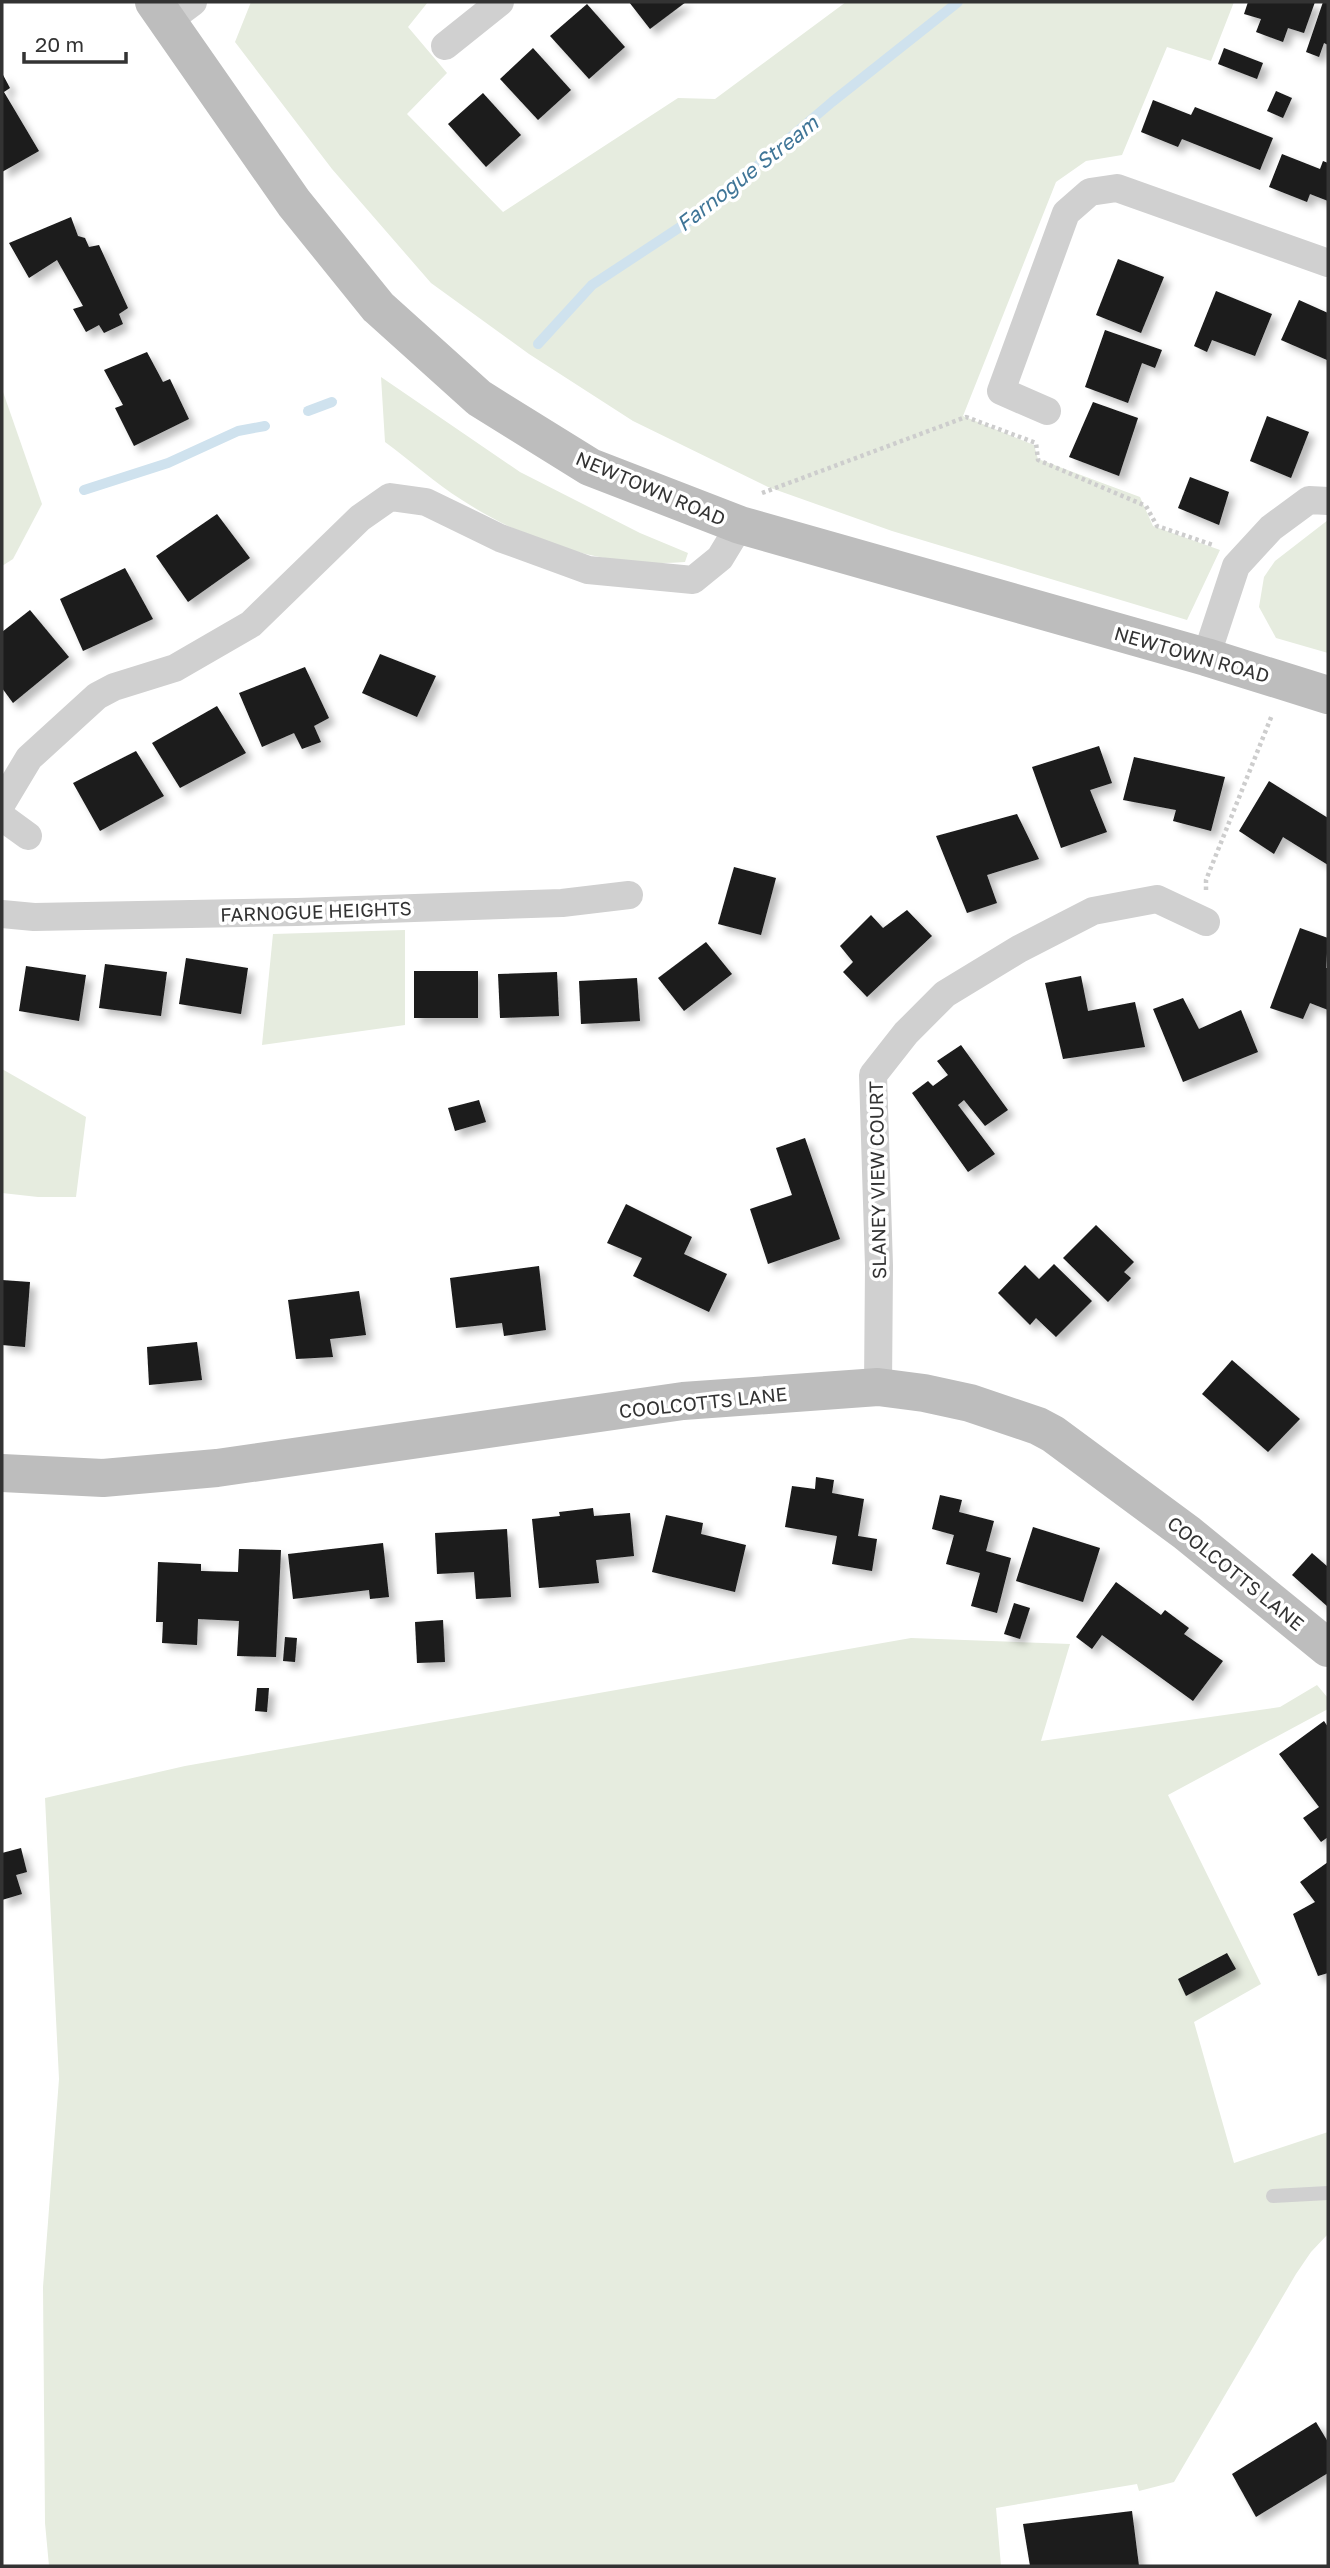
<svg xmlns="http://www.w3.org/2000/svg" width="1330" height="2568" font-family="'Golos Text',sans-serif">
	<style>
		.green { fill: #e6ecdf }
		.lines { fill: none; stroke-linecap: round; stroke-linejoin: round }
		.stream { stroke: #cfe2ee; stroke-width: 10 }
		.building { fill: #1a1a1a; filter: url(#shadow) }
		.path { stroke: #cdcdcd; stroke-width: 4.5; stroke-dasharray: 3.5 3.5; stroke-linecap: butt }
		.lane { stroke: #d0d0d0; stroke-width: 14 }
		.street { stroke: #d0d0d0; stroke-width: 28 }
		.secondary { stroke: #bdbdbd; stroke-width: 38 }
		.labels { text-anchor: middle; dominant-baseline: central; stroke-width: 7; stroke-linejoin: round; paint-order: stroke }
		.street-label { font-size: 19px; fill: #333; stroke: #fff }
		.water-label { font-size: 21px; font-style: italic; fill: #3f7597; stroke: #fff }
	</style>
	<defs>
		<filter id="shadow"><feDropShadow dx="6" dy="6" stdDeviation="3.5" flood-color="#0004"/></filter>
	</defs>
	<rect width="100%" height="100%" fill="#fff"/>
	<g class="green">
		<polygon points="251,2 428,2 408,27 447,73 407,114 503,212 678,98 715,99 846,2 1234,2 1211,61 1167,47 1122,155 1086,161 1056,182 963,416 1034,445 1038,459 1140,497 1153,526 1220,550 1187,620 892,531 768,487 633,421 529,354 431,283 332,169 235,42"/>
		<path d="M 381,377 L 520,472 L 640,533 L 688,553 L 685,562 C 609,569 526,542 462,500 C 435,483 411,461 385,442 Z"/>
		<polygon points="2,389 42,504 13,559 2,566"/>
		<polygon points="1328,520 1328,653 1276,638 1259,607 1264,577 1275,561"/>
		<polygon points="405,930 405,1025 262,1045 273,934"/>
		<polygon points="2,1069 86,1117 76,1197 38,1197 2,1193"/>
		<polygon points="911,1638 1070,1644 1041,1741 1280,1707 1317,1685 1328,1698 1328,1709 1168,1795 1261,1984 1194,2022 1234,2163 1328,2132 1328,2234 1311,2252 1296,2274 1174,2482 1139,2491 1137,2484 996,2508 1001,2566 49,2566 45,2523 43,2287 59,2079 45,1798 185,1766"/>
	</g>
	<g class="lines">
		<g class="stream">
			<polyline points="538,344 592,285 703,212 832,102 958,2"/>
			<polyline points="308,411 332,402"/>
			<polyline points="84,490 168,463 238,431 265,426"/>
		</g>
	</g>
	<g class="building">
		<polygon points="629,2 686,2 650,29"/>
		<polygon points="1248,2 1315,2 1304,33 1288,28 1283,42 1256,32 1261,19 1244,14"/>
		<polygon points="1323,2 1328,2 1328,45 1324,43 1319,57 1306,52"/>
		<polygon points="587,4 625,47 589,79 550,36"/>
		<polygon points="533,48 571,90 538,120 500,79"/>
		<polygon points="1224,48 1263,63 1257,79 1218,64"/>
		<polygon points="2,73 10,88 4,92 39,151 2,172"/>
		<polygon points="1276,91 1292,98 1283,118 1267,111"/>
		<polygon points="483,93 521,135 486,167 448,124"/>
		<polygon points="1153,100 1191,115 1195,107 1273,138 1260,170 1182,139 1178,147 1141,132"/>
		<polygon points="1282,154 1320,169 1323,161 1328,163 1328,201 1310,194 1307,202 1269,187"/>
		<polygon points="71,217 78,236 85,238 89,247 99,245 128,308 119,314 123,324 104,333 99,325 86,332 73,309 83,306 57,260 29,278 9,243"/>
		<polygon points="1118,259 1164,277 1141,333 1096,315"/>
		<polygon points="1216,291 1272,314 1255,356 1212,340 1207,352 1194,346"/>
		<polygon points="1299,300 1328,313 1327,360 1281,340"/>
		<polygon points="1105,330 1162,350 1155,368 1142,363 1128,403 1085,387"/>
		<polygon points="147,352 163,382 170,379 189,419 134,446 115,408 123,405 104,370"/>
		<polygon points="1093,402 1138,418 1119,476 1069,457"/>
		<polygon points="1267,416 1309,432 1291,478 1250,461"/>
		<polygon points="1190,477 1229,492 1219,525 1178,508"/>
		<polygon points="217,514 250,558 188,602 156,556"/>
		<polygon points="125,568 153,619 83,651 60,599"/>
		<polygon points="30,610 69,657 13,703 2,688 2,632"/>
		<polygon points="380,654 436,676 417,717 362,693"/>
		<polygon points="305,667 329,718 314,726 321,742 302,749 294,733 262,747 239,693"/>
		<polygon points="217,706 246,753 180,788 152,743"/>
		<polygon points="1099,746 1112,783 1090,790 1107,832 1061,848 1032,767"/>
		<polygon points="136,751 164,796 100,831 73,783"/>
		<polygon points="1134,757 1225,777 1211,831 1173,821 1176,810 1123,800"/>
		<polygon points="1269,781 1328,818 1328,865 1283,837 1274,854 1239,831"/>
		<polygon points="1017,814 1039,859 987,875 997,903 967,913 936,836"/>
		<polygon points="734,867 776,878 761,935 718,924"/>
		<polygon points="907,910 932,936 867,997 843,972 853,962 840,946 871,915 883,928"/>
		<polygon points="1300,928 1328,938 1326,968 1328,968 1328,1010 1310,1003 1303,1019 1270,1008"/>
		<polygon points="706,942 732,974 684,1011 658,978"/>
		<polygon points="186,958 248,968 241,1014 179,1004"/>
		<polygon points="105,964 167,972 161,1016 99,1008"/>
		<polygon points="26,966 86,975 79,1021 19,1011"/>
		<rect x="414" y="971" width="64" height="47"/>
		<polygon points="557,972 559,1016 500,1018 498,974"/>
		<polygon points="1081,976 1088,1011 1135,1002 1145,1047 1063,1059 1045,983"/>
		<polygon points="637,978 640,1021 581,1024 579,981"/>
		<polygon points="1183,998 1199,1029 1241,1010 1258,1052 1183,1082 1153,1009"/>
		<polygon points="961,1045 1008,1110 985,1126 964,1100 958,1105 995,1154 968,1172 912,1093 928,1081 933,1086 948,1075 937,1061"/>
		<polygon points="479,1100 486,1122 455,1131 448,1108"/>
		<polygon points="805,1138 840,1239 768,1264 750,1209 792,1195 776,1148"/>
		<polygon points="626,1204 692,1237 684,1254 727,1274 709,1312 633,1276 642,1258 607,1243"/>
		<polygon points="1096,1225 1134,1262 1124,1272 1131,1278 1108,1302 1063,1258"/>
		<polygon points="1054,1264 1092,1301 1056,1337 1036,1318 1030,1325 998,1293 1025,1265 1039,1279"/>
		<polygon points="539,1266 546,1330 504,1336 502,1323 456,1328 450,1278"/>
		<polygon points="2,1280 30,1282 25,1347 2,1345"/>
		<polygon points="359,1291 366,1335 330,1339 333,1357 296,1359 288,1300"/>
		<polygon points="197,1342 202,1380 149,1385 147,1347"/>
		<polygon points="1232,1360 1300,1419 1268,1452 1202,1394"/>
		<polygon points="816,1477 834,1480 832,1493 864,1499 858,1536 877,1539 872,1571 832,1564 837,1536 785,1527 792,1486 815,1489"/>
		<polygon points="940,1495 962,1500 959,1512 994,1521 986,1551 1011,1558 997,1613 971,1606 980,1573 946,1564 954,1535 932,1529"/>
		<polygon points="593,1508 594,1516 630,1513 634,1556 596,1560 599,1583 539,1588 532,1519 560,1516 559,1512"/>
		<polygon points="666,1515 703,1523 701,1534 746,1545 735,1592 652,1572"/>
		<polygon points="1033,1527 1100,1548 1083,1602 1016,1581"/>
		<polygon points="507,1529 511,1597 476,1599 474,1572 437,1574 435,1533"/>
		<polygon points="383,1543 389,1597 370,1599 369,1590 293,1599 288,1554"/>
		<polygon points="239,1549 281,1550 276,1657 237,1656 239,1621 198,1619 197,1645 162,1643 163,1622 156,1622 158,1562 201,1564 201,1571 238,1572"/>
		<polygon points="1312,1553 1328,1567 1328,1607 1292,1575"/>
		<polygon points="1116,1582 1161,1615 1165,1610 1189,1628 1184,1634 1223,1661 1193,1701 1102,1635 1092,1649 1076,1637"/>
		<polygon points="1014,1603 1030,1608 1020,1639 1004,1634"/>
		<polygon points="443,1620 445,1662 417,1663 415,1622"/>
		<polygon points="285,1637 297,1638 295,1662 283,1661"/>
		<polygon points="257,1688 269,1688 267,1712 255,1711"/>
		<polygon points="1324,1721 1328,1727 1328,1837 1321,1842 1303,1818 1319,1807 1279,1754"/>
		<polygon points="21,1848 27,1872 16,1875 22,1894 2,1900 2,1853"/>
		<polygon points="1328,1862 1328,1973 1318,1976 1293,1914 1315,1902 1300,1882"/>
		<polygon points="1227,1953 1236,1969 1186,1996 1178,1979"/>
		<polygon points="1316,2422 1328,2442 1328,2473 1256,2517 1232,2474"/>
		<polygon points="1132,2511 1139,2566 1030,2566 1023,2524"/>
	</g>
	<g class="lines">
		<g class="path">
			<polyline points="762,493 966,417 1036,443 1038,460 1146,506 1157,526 1213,545"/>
			<polyline points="1206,890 1206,880 1272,715"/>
		</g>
		<polyline class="lane" points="1273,2196 1328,2193"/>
		<g class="street">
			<polyline points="169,20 193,2"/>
			<polyline points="445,46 500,2"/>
			<polyline points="1047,411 1001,391 1066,213 1090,192 1117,188 1328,263"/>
			<polyline points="1206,657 1236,566 1271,528 1309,500 1328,501"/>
			<polyline points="2,803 29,758 97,696 114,687 175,668 251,624 360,518 390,497 426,502 500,538 588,570 693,580 720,558 740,525"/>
			<polyline points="2,817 28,836"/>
			<polyline points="2,914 34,917 297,912 562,903 629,895"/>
			<polyline points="878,1387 879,1266 873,1075 906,1033 945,994 1019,949 1093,911 1157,899 1206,922"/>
		</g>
		<g class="secondary">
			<polyline points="154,2 294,203 378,307 479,398 590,467 740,525 1206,657 1328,695"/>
			<polyline points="2,1473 103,1478 217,1468 683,1401 878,1387 924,1393 970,1403 1038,1426 1053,1434 1187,1533 1328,1648"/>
		</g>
	</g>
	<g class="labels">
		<g class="street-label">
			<text transform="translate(651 488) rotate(23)">NEWTOWN ROAD</text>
			<text transform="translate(1192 654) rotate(16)">NEWTOWN ROAD</text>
			<text transform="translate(316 911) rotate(-2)">FARNOGUE HEIGHTS</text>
			<text transform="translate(877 1180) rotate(-91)">SLANEY VIEW COURT</text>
			<text transform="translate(703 1402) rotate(-6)">COOLCOTTS LANE</text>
			<text transform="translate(1236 1573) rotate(39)">COOLCOTTS LANE</text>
		</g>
		<g class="water-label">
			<text transform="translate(747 173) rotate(-38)">Farnogue Stream</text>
		</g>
	</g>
	<rect width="1330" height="2568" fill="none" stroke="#333333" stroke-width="7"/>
	<path d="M24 52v10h102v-10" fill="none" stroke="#333333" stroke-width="3.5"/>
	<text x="35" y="52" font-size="21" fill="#333333" stroke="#ffffff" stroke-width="5" paint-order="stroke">20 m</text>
</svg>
